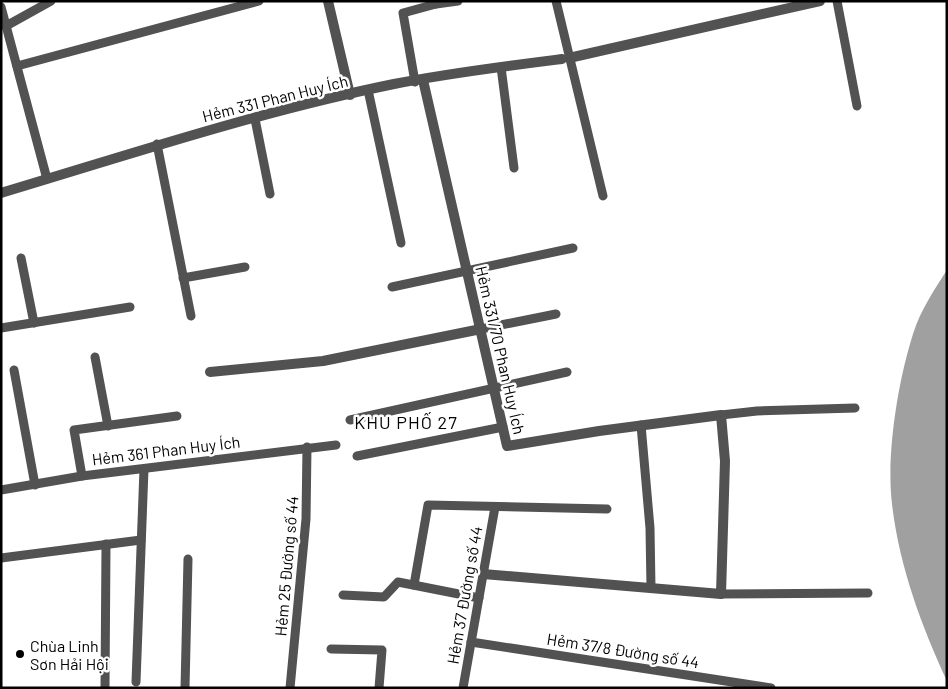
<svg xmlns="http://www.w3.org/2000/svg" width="948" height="689" font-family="Barlow,sans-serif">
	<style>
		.water { fill: #a0a0a0 }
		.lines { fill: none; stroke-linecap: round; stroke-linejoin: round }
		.lane { stroke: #525252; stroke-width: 9 }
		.street { stroke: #525252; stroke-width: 10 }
		.poi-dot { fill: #000; stroke: #fff; stroke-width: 2 }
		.labels { text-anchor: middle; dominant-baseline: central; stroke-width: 5; stroke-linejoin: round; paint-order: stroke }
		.street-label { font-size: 16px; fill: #000; stroke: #fff }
		.poi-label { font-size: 16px; fill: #000; stroke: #fff; text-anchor: start }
		.neighbourhood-label { font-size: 18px; letter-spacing: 1px; fill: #000; stroke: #fff }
	</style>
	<rect width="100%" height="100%" fill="#fff"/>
	<path class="water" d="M 947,270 L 947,681 C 921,625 899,565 892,504 C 886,455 898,381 913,334 C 920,311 934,290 947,270 Z"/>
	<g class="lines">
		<g class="lane">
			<polyline points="556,1 603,196"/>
			<polyline points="837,1 857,106"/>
			<polyline points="436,4 458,1"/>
			<polyline points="1,7 47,179"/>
			<polyline points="6,26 51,1"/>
			<polyline points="17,66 259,1"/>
			<polyline points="501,67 514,168"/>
			<polyline points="415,82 403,13 436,4 435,1"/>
			<polyline points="368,90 401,243"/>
			<polyline points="255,119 270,194"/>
			<polyline points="157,144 191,316"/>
			<polyline points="21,258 34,323"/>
			<polyline points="183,278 245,267"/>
			<polyline points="392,287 573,248"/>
			<polyline points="1,328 130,307"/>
			<polyline points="481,329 556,314"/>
			<polyline points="95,357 108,426"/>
			<polyline points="14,370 35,485"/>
			<polyline points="721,415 757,411 855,408"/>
			<polyline points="350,420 567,372"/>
			<polyline points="641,425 650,528 651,588"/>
			<polyline points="357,456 503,427"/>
			<polyline points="82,476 74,430 177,416"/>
			<polyline points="1,490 82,476 336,445"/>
			<polyline points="1,558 141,540"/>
			<polyline points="414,585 428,505 607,509"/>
			<polyline points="721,594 868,593"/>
			<polyline points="343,595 384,597 398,582 479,598"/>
			<polyline points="471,642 771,688"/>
			<polyline points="331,649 382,650 379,688"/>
			<polyline points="136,682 144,469"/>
			<polyline points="105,688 106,544"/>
			<polyline points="185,688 188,559"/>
			<polyline points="290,688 306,519 307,447"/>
			<polyline points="463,688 495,507"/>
		</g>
		<g class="street">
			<polyline points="328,1 350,95"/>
			<polyline points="569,58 820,1"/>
			<polyline points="423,80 507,446 599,431 721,415 725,461 721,594 483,574"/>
			<path d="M 1,193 C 131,154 261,111 394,84 C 449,73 506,66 562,59"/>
			<polyline points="210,372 323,361 481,329"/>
		</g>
	</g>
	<circle class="poi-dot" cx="20" cy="654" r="5"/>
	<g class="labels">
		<g class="street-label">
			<text transform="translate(275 98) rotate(-14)">Hẻm 331 Phan Huy Ích</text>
			<text transform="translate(501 350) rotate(77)">Hẻm 331/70 Phan Huy Ích</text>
			<text transform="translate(166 450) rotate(-7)">Hẻm 361 Phan Huy Ích</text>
			<text transform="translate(286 566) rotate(-85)">Hẻm 25 Đường số 44</text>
			<text transform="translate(464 595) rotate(-80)">Hẻm 37 Đường số 44</text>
			<text transform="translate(623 650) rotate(9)">Hẻm 37/8 Đường số 44</text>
		</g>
		<g class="poi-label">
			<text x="30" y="645">Chùa Linh<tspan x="30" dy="18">Sơn Hải Hội</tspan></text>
		</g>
		<g class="neighbourhood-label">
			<text x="406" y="422">KHU PHỐ 27</text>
		</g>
	</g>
	<rect width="948" height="689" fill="none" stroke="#000000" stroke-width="5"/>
</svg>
